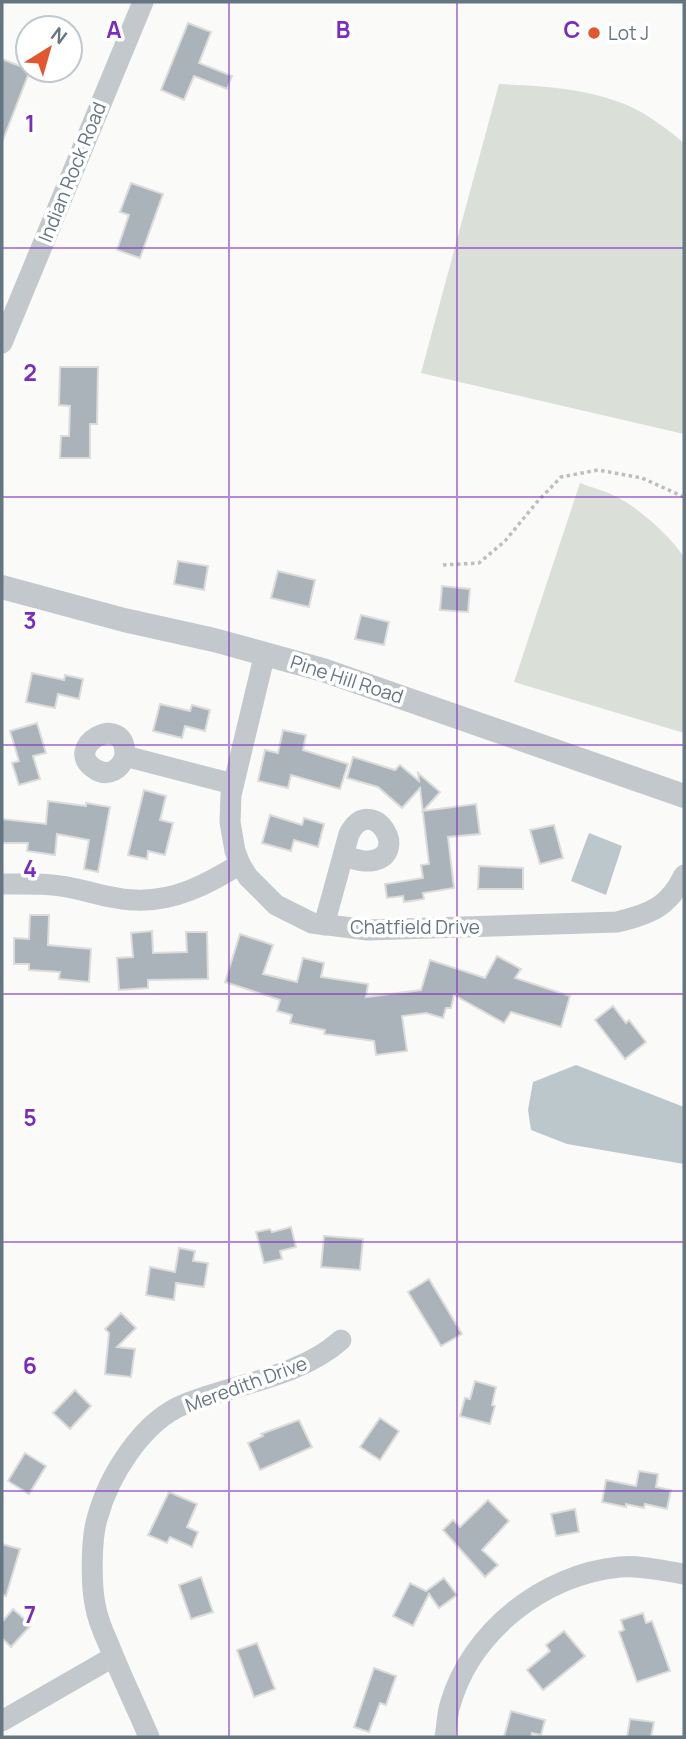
<svg xmlns="http://www.w3.org/2000/svg" width="686" height="1739" font-family="Manrope,sans-serif">
	<style>
		.green { fill: #dadfd7 }
		.water { fill: #bbc7cb }
		.building { fill: #aab3b9; stroke: #dcdcda; stroke-width: 2 }
		.lines { fill: none; stroke-linecap: round; stroke-linejoin: round }
		.path { stroke: #bbbfc2; stroke-width: 3.5; stroke-dasharray: 3.5 3.5; stroke-linecap: butt }
		.minor { stroke: #c3c8cc; stroke-width: 21 }
		.tertiary { stroke: #c3c8cc; stroke-width: 24 }
		.grid { fill: none; stroke: #7b2cbf; stroke-width: 2; stroke-opacity: 0.55 }
		.poi-dot { fill: #e4572e; stroke: #fff; stroke-width: 2.5 }
		.labels { text-anchor: middle; dominant-baseline: central; stroke-width: 7; stroke-linejoin: round; paint-order: stroke }
		.poi-label { font-size: 19px; fill: #657683; stroke: #fff; text-anchor: start }
		.street-label { font-size: 19px; fill: #657683; stroke: #fff }
		.grid-label { font-size: 23px; text-anchor: middle; font-weight: bold; fill: #7b2cbf; stroke: #fff; stroke-width: 7; stroke-linejoin: round; paint-order: stroke }
	</style>
	<rect width="100%" height="100%" fill="#fafaf8"/>
	<g class="green">
		<path d="M 499,84 C 543,86 588,88 629,106 C 649,115 667,129 684,143 L 684,434 L 421,373 Z"/>
		<path d="M 580,483 C 592,488 606,491 617,497 C 640,509 670,536 684,557 L 684,733 L 514,682 Z"/>
	</g>
	<g class="water">
		<polygon points="589,833 622,846 606,895 571,881"/>
		<polygon points="576,1065 684,1107 684,1164 567,1144 531,1130 528,1110 533,1082"/>
	</g>
	<g class="building">
		<polygon points="188,23 211,32 199,63 232,76 227,89 194,76 184,100 161,90"/>
		<polygon points="2,59 30,70 3,140 2,140"/>
		<polygon points="131,183 163,194 140,258 117,250 129,215 120,212"/>
		<polygon points="60,367 98,367 97,424 90,424 90,458 60,458 61,436 69,436 70,406 59,405"/>
		<polygon points="178,561 208,566 204,590 174,584"/>
		<polygon points="278,571 315,580 309,607 271,598"/>
		<polygon points="442,586 470,589 468,612 440,610"/>
		<polygon points="361,615 389,622 384,645 355,639"/>
		<polygon points="32,673 64,680 65,675 83,679 79,699 58,694 55,708 26,702"/>
		<polygon points="160,704 190,711 192,705 210,710 205,731 185,726 182,738 153,731"/>
		<polygon points="37,723 46,753 33,756 40,779 19,785 12,763 19,761 10,731"/>
		<polygon points="283,730 306,735 303,750 348,764 340,789 291,775 288,788 258,781 265,750 278,753"/>
		<polygon points="353,757 395,770 400,765 419,781 418,773 440,792 423,811 476,804 480,834 448,837 454,888 423,893 424,899 404,902 403,896 387,898 385,884 423,878 421,865 429,864 420,788 402,808 378,787 347,778"/>
		<polygon points="144,790 166,796 160,820 173,823 165,855 148,851 147,859 128,855"/>
		<polygon points="48,801 86,806 86,803 110,807 98,872 84,869 89,840 57,834 55,855 27,851 28,843 2,843 2,819 46,824"/>
		<polygon points="270,815 302,825 304,818 324,824 318,847 294,840 291,851 262,843"/>
		<polygon points="554,825 563,858 540,864 530,830"/>
		<polygon points="479,866 523,868 523,889 478,889"/>
		<polygon points="30,915 49,915 48,945 91,949 89,982 59,979 60,972 29,970 29,964 14,964 14,938 29,939"/>
		<polygon points="152,931 153,953 187,952 186,932 207,932 208,979 148,980 148,988 119,990 117,958 133,957 131,933"/>
		<polygon points="240,934 273,945 263,974 297,982 303,958 324,963 321,977 368,984 366,997 421,990 430,960 485,978 497,956 521,969 515,978 570,996 561,1027 511,1012 504,1023 454,995 451,1008 446,1008 443,1018 426,1013 402,1016 407,1051 376,1055 374,1041 324,1034 325,1030 290,1023 292,1015 277,1011 280,1000 225,982"/>
		<polygon points="613,1006 626,1023 629,1020 646,1042 625,1059 595,1020"/>
		<polygon points="291,1227 296,1247 280,1251 282,1259 264,1263 256,1232 270,1229 272,1232"/>
		<polygon points="324,1236 363,1239 360,1270 321,1267"/>
		<polygon points="179,1248 195,1251 193,1261 208,1263 204,1287 176,1283 174,1300 146,1295 150,1267 175,1272"/>
		<polygon points="429,1279 462,1334 441,1346 408,1292"/>
		<polygon points="121,1313 136,1328 117,1347 135,1349 131,1377 105,1374 109,1333 105,1329"/>
		<polygon points="475,1381 496,1387 492,1405 495,1406 490,1424 460,1416 465,1398 470,1399"/>
		<polygon points="75,1390 91,1406 70,1429 53,1413"/>
		<polygon points="380,1418 399,1431 380,1460 360,1447"/>
		<polygon points="299,1420 312,1447 260,1470 248,1443 263,1436 261,1434"/>
		<polygon points="25,1453 46,1466 29,1494 8,1481"/>
		<polygon points="639,1471 658,1474 656,1487 671,1490 667,1509 645,1504 644,1508 626,1504 626,1507 602,1502 606,1480 636,1486"/>
		<polygon points="169,1492 197,1504 187,1527 198,1532 192,1547 170,1537 167,1543 148,1535"/>
		<polygon points="488,1500 509,1521 482,1550 498,1565 485,1577 443,1530 453,1520 460,1527"/>
		<polygon points="575,1509 579,1532 556,1536 551,1514"/>
		<polygon points="2,1544 20,1549 6,1596 2,1595"/>
		<polygon points="201,1577 213,1612 191,1619 179,1585"/>
		<polygon points="444,1578 457,1595 439,1608 429,1594 413,1626 393,1616 410,1583 426,1591"/>
		<polygon points="13,1609 31,1625 11,1647 2,1638 2,1622"/>
		<polygon points="643,1613 646,1623 652,1621 670,1671 637,1682 619,1632 624,1630 621,1620"/>
		<polygon points="564,1631 585,1656 543,1690 527,1670 550,1651 546,1645"/>
		<polygon points="257,1643 275,1689 254,1697 237,1650"/>
		<polygon points="374,1668 396,1676 386,1705 380,1703 369,1732 354,1727"/>
		<polygon points="511,1711 545,1720 541,1735 532,1733 531,1737 504,1737"/>
		<polygon points="630,1719 654,1722 651,1737 627,1737"/>
	</g>
	<g class="lines">
		<polyline class="path" points="443,565 479,563 505,541 537,502 561,477 598,470 642,478 684,497"/>
		<g class="minor">
			<polyline points="2,343 143,2"/>
			<path d="M 265,653 L 231,795 L 230,822 L 235,851 L 240,864 L 248,877 L 276,905 L 312,923 L 368,930 L 617,922 C 650,914 669,907 684,875"/>
			<path d="M 125,756 C 121,769 108,778 95,769 C 60,748 126,708 125,756 L 233,784"/>
			<path d="M 2,884 C 25,884 48,883 72,888 C 92,892 114,900 135,900 C 174,902 208,884 240,864"/>
			<path d="M 324,925 L 349,834 C 372,791 413,856 370,861 C 361,862 351,858 343,856"/>
			<polyline points="2,1721 113,1657"/>
			<path d="M 149,1737 C 136,1706 121,1676 109,1645 C 103,1632 97,1618 95,1604 C 91,1584 91,1539 97,1519 C 108,1477 142,1421 185,1404 C 235,1384 300,1377 341,1340"/>
			<path d="M 445,1737 C 447,1727 447,1715 450,1705 C 471,1631 544,1574 620,1567 C 640,1565 664,1571 684,1574"/>
		</g>
		<polyline class="tertiary" points="2,587 124,620 214,640 323,670 684,796"/>
	</g>
	<path class="grid" d="M 229,2 L 229,1737M 457,2 L 457,1737M 2,248 L 684,248M 2,497 L 684,497M 2,745 L 684,745M 2,994 L 684,994M 2,1242 L 684,1242M 2,1491 L 684,1491"/>
	<circle class="poi-dot" cx="594" cy="33" r="7"/>
	<g class="labels">
		<g class="poi-label">
			<text x="608" y="33">Lot J</text>
		</g>
		<g class="street-label">
			<text transform="translate(72 172) rotate(-68)">Indian Rock Road</text>
			<text transform="translate(347 679) rotate(18)">Pine Hill Road</text>
			<text x="415" y="927">Chatfield Drive</text>
			<text transform="translate(246 1384) rotate(-20)">Meredith Drive</text>
		</g>
	</g>
	<g class="grid-label">
		<text x="114" y="38">A</text>
		<text x="343" y="38">B</text>
		<text x="572" y="38">C</text>
		<text x="30" y="132">1</text>
		<text x="30" y="381">2</text>
		<text x="30" y="629">3</text>
		<text x="30" y="877">4</text>
		<text x="30" y="1126">5</text>
		<text x="30" y="1374">6</text>
		<text x="30" y="1623">7</text>
	</g>
	<rect width="686" height="1739" fill="none" stroke="#657683" stroke-width="7"/>
	<g transform="translate(49 49) rotate(37)"><circle r="33" fill="#ffffff" stroke="#c1c8cd" stroke-width="2"/>
	<path d="M0-5L12 26L0 18L-12 26Z" fill="#e4572e"/>
	<text y="-10" font-size="19" font-weight="bold" text-anchor="middle" fill="#657683">N</text>
	</g>
</svg>
